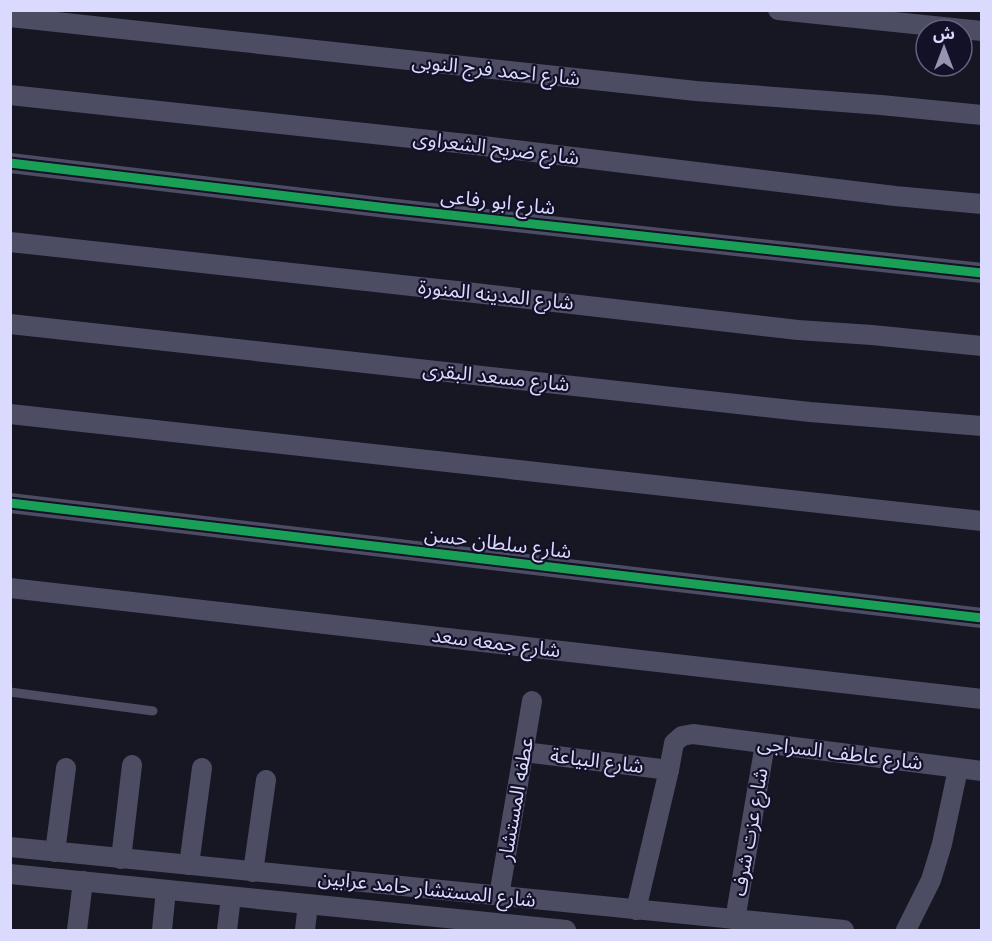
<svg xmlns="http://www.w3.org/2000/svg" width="992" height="941" font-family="'Nunito Sans','Noto Sans Arabic',sans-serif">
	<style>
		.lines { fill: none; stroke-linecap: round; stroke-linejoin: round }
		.service { stroke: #4c4c63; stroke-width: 9 }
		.minor { stroke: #4c4c63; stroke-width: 20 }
		.cycleway-casing { stroke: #131128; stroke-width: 13 }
		.cycleway { stroke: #1a9f57; stroke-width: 9 }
		.labels { text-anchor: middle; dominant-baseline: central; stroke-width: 4.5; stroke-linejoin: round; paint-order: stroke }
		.street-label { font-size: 20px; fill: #dad9fe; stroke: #131128 }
	</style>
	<rect width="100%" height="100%" fill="#171623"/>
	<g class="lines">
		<polyline class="service" points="10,692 153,711"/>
		<g class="minor">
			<polyline points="778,10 982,31"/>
			<polyline points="10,17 696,91 881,105 982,115"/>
			<polyline points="10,95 467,144 895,196 982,204"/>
			<polyline points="10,163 387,208 982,273"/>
			<polyline points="10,242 475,293 798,330 872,335 982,346"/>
			<polyline points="10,324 810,412 982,426"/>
			<polyline points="10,414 982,521"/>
			<polyline points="10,503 982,618"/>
			<polyline points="10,588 982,699"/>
			<polyline points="524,752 669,770"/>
			<polyline points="10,847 844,930"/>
			<polyline points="55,852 66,768"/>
			<polyline points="121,859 132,765"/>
			<polyline points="189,865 202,768"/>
			<polyline points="253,872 266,780"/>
			<polyline points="10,874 566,930"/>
			<polyline points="499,896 532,701"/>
			<polyline points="636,910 669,770 674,743 682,736 693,734 982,771"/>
			<polyline points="735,920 765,744"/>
			<polyline points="77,930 83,881"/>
			<polyline points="162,930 166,890"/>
			<polyline points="227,930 231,897"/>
			<polyline points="305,930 308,904"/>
			<polyline points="906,930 931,880 942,844 958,769"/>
		</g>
		<g class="cycleway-casing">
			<g id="cycleway">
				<polyline points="10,163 387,208 982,273"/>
				<polyline points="10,503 982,618"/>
			</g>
		</g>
		<use href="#cycleway" class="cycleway"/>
	</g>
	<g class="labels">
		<g class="street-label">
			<text transform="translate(496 70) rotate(6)">شارع احمد فرج النوبى</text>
			<text transform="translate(496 148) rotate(7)">شارع ضريح الشعراوى</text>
			<text transform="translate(498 202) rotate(6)">شارع ابو رفاعى</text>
			<text transform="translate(496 295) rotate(6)">شارع المدينه المنورة</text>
			<text transform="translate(496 377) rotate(6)">شارع مسعد البقرى</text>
			<text transform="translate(498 543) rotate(7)">شارع سلطان حسن</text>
			<text transform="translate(496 643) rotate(7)">شارع جمعه سعد</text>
			<text transform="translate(840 753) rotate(7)">شارع عاطف السراجى</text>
			<text transform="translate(597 761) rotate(7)">شارع البياعة</text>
			<text transform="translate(516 799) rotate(-80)">عطفه المستشار</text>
			<text transform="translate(750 832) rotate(-80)">شارع عزت شرف</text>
			<text transform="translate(427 889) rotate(6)">شارع المستشار حامد عرابين</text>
		</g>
	</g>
	<rect width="992" height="941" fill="none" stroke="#dad9fe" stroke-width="24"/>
	<g transform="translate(944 48)"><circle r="28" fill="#131128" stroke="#63617e" stroke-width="1.5"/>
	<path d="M0-4.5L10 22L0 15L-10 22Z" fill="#9695b1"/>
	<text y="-9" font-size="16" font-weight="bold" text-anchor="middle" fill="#dad9fe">ش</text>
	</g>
</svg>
